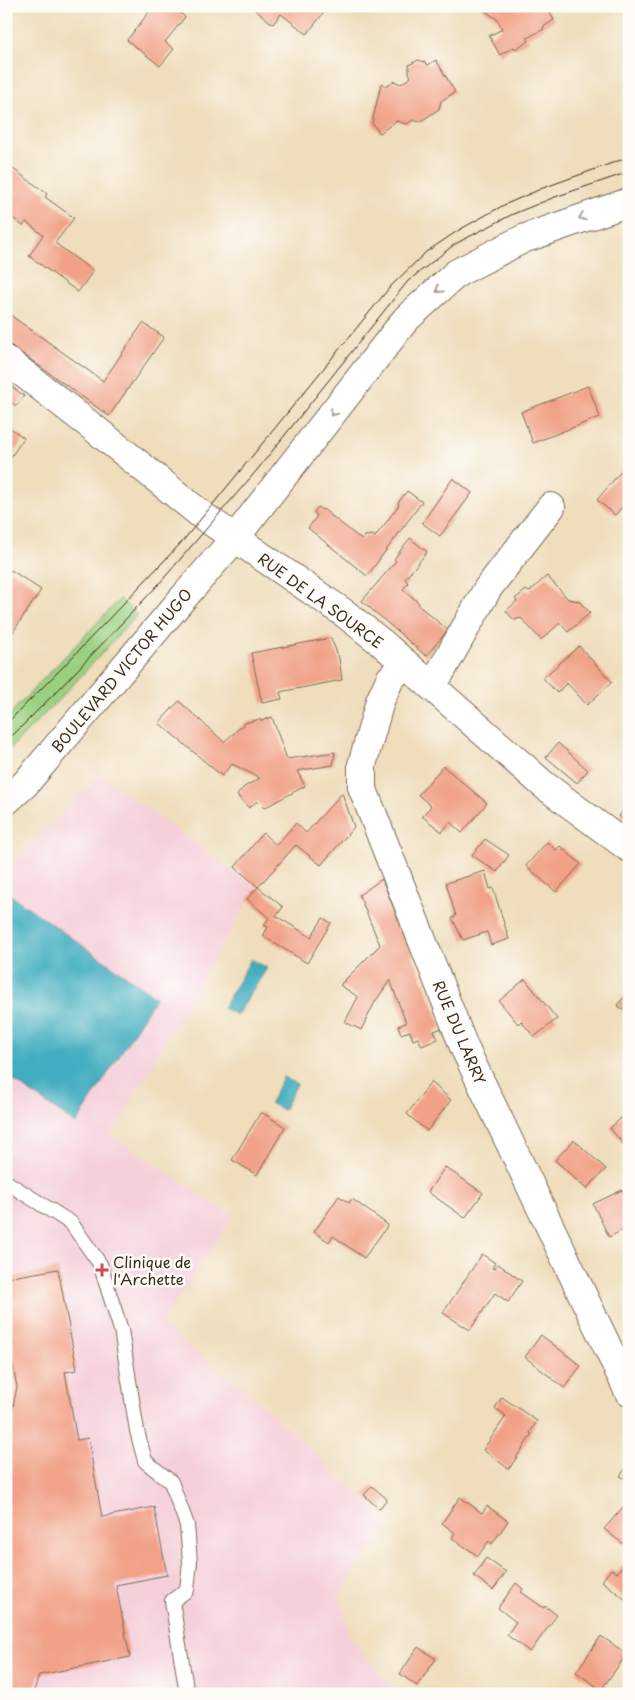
<svg xmlns="http://www.w3.org/2000/svg" width="635" height="1700" font-family="'Playpen Sans',sans-serif">
	<style>
		.built { fill: #f5cfda }
		.green { fill: #9bd081; stroke: #6b7d50 }
		.water { fill: #41adc0; stroke: #3e6c6f }
		.building { fill: #f1a187 }
		.lines { fill: none; stroke-linecap: round; stroke-linejoin: round }
		.lane-casing { stroke: #7a6955; stroke-width: 16 }
		.street-casing { stroke: #7a6955; stroke-width: 30 }
		.secondary-casing { stroke: #7a6955; stroke-width: 30 }
		.primary-casing { stroke: #7a6955; stroke-width: 30 }
		.lane { stroke: #fff; stroke-width: 14 }
		.street { stroke: #fff; stroke-width: 28 }
		.secondary { stroke: #fff; stroke-width: 28 }
		.primary { stroke: #fff; stroke-width: 28 }
		.tram { stroke: #3b2a1e; stroke-width: 1 }
		.oneway { stroke: #a79f9a }
		.poi-dot { fill: #d1495b; stroke: #fdfcf7; stroke-width: 2 }
		.labels { text-anchor: middle; dominant-baseline: central; stroke-width: 5; stroke-linejoin: round; paint-order: stroke }
		.street-label { font-size: 15px; fill: #3b2a1e; stroke: #fdfcf7 }
		.poi-label { font-size: 15px; fill: #3b2a1e; stroke: #fdfcf7; text-anchor: start }
	</style>
	<rect width="100%" height="100%" fill="#fdfcf7"/>
	<filter id="ink" filterUnits="userSpaceOnUse"><feTurbulence type="fractalNoise" baseFrequency=".02" numOctaves="2"/><feDisplacementMap in="SourceGraphic" scale="10" xChannelSelector="R" yChannelSelector="G"/><feConvolveMatrix kernelMatrix="1 2 1 2 8 2 1 2 1" color-interpolation-filters="sRGB"/></filter>
	<filter id="wash" filterUnits="userSpaceOnUse"><feTurbulence type="fractalNoise" baseFrequency=".0096" numOctaves="4" result="noise"/><feDisplacementMap in="SourceGraphic" scale="20" xChannelSelector="R" yChannelSelector="G"/><feGaussianBlur stdDeviation="1.12" result="paint"/><feColorMatrix in="noise" values="0 0 0 0 0 0 0 0 0 0 0 0 0 0 0 0 0 1.4 0 .05"/><feComposite in="paint" operator="in"/></filter>
	<g filter="url(#wash)">
		<rect width="100%" height="100%" fill="#efddbb"/>
		<polygon class="built" points="100,775 256,887 111,1135 233,1216 161,1324 264,1406 389,1523 339,1595 351,1640 398,1694 6,1694 6,870"/>
		<polygon class="green" points="120,599 137,615 68,690 6,753 6,718"/>
		<g class="water">
			<polygon points="6,892 156,997 76,1124 6,1075"/>
			<polygon points="251,959 267,968 237,1015 223,1008"/>
			<polygon points="283,1077 297,1084 283,1110 270,1103"/>
		</g>
		<g id="blocks">
			<g class="building">
				<polygon points="154,6 171,6 185,17 165,42 174,49 160,66 127,40"/>
				<polygon points="256,6 327,6 328,7 307,34 281,14 273,24 254,9"/>
				<polygon points="478,6 546,6 554,20 543,27 544,29 527,38 529,41 515,49 514,47 500,55 489,36 502,29 497,19"/>
				<polygon points="418,60 425,62 428,65 436,60 455,92 441,101 439,109 420,122 413,120 407,124 396,121 380,133 372,123 381,84 383,83 385,87 394,81 401,84 411,77 409,73 409,65"/>
				<polygon points="6,164 45,192 47,194 45,197 74,218 55,243 93,271 78,292 29,256 43,235 26,222 23,226 6,213"/>
				<polygon points="6,312 103,381 143,323 164,337 109,416 6,342"/>
				<polygon points="11,386 24,396 16,406 6,399 6,392"/>
				<polygon points="588,386 600,417 533,443 521,412"/>
				<polygon points="6,425 24,438 6,464"/>
				<polygon points="629,459 629,499 615,515 597,500 622,470 621,468"/>
				<polygon points="453,478 472,493 440,536 422,523"/>
				<polygon points="407,491 422,502 367,576 308,528 317,516 314,512 318,507 322,510 323,509 362,540 365,536 372,535 375,537 399,505 398,503"/>
				<polygon points="410,538 427,552 405,579 408,583 403,589 419,603 418,605 448,630 426,656 362,601 396,561 394,559"/>
				<polygon points="11,570 41,590 11,635 6,632 6,578"/>
				<polygon points="547,576 568,599 579,601 590,613 568,632 560,623 541,640 521,618 514,620 506,611 517,601 515,599 526,590 529,592"/>
				<polygon points="331,638 339,658 342,680 280,692 282,699 262,703 251,653"/>
				<polygon points="579,646 612,682 587,705 567,683 557,693 543,678"/>
				<polygon points="179,701 224,742 245,723 260,719 261,721 272,717 287,759 335,752 333,765 297,771 305,786 264,808 257,801 249,808 237,795 244,787 260,778 232,764 222,776 159,723"/>
				<polygon points="558,743 588,770 577,783 546,757"/>
				<polygon points="443,766 487,803 462,833 450,822 442,832 422,816 431,806 418,795"/>
				<polygon points="342,793 354,827 321,865 296,845 258,887 283,907 276,916 311,937 323,918 331,923 307,963 263,936 268,927 264,925 269,918 247,899 258,887 235,867 263,833 276,845 296,823 306,833"/>
				<polygon points="629,804 629,824 619,816"/>
				<polygon points="485,839 509,855 497,872 472,855"/>
				<polygon points="547,842 556,850 560,846 581,864 556,892 526,866"/>
				<polygon points="485,871 490,889 493,888 509,939 491,945 487,932 463,940 452,918 456,916 446,883"/>
				<polygon points="382,879 442,1028 434,1031 438,1039 422,1046 418,1038 413,1040 410,1031 401,1034 398,1026 406,1023 390,980 375,1002 361,1030 345,1022 358,997 340,985 380,945 359,895"/>
				<polygon points="525,979 557,1019 534,1037 521,1021 518,1024 499,1001"/>
				<polygon points="629,992 629,1015 617,1005"/>
				<polygon points="431,1082 451,1100 427,1131 407,1114"/>
				<polygon points="629,1111 629,1151 610,1128"/>
				<polygon points="261,1112 285,1127 257,1175 232,1160"/>
				<polygon points="574,1140 606,1169 586,1189 555,1160"/>
				<polygon points="445,1167 483,1193 465,1218 428,1192"/>
				<polygon points="622,1190 629,1203 629,1227 609,1237 593,1204"/>
				<polygon points="339,1196 349,1203 352,1199 388,1225 364,1258 333,1236 329,1242 314,1232"/>
				<polygon points="482,1254 495,1263 492,1268 494,1269 498,1264 522,1281 508,1302 495,1293 470,1330 443,1313"/>
				<polygon points="58,1269 77,1370 65,1372 77,1440 88,1438 102,1517 154,1507 167,1575 116,1585 130,1657 39,1675 33,1694 6,1694 6,1421 12,1411 17,1387 6,1332 6,1278"/>
				<polygon points="541,1335 581,1366 564,1388 525,1357"/>
				<polygon points="502,1397 537,1421 530,1433 532,1434 509,1469 483,1450 506,1416 495,1408"/>
				<polygon points="629,1464 629,1481 620,1476"/>
				<polygon points="372,1486 387,1499 379,1509 364,1495"/>
				<polygon points="460,1497 482,1513 487,1506 508,1521 492,1544 489,1541 478,1556 452,1538 455,1533 442,1523"/>
				<polygon points="629,1500 629,1543 626,1546 604,1529"/>
				<polygon points="629,1557 629,1596 626,1600 602,1581 611,1569 617,1573"/>
				<polygon points="486,1558 506,1572 493,1590 474,1576"/>
				<polygon points="516,1583 523,1589 521,1592 544,1608 545,1606 557,1615 530,1652 507,1635 516,1622 498,1608"/>
				<polygon points="601,1636 627,1654 601,1690 576,1672"/>
				<polygon points="418,1647 436,1659 417,1686 400,1674"/>
			</g>
		</g>
	</g>
	<g filter="url(#ink)">
		<use href="#blocks" fill-opacity="0" stroke="#7a6955" stroke-width="1"/>
		<g class="lines">
			<g class="lane-casing">
				<polyline id="lane" points="6,1182 71,1223 100,1264 121,1330 137,1431 145,1461 171,1482 187,1525 190,1562 187,1590 172,1601 187,1694"/>
			</g>
			<g class="street-casing">
				<g id="street">
					<polyline points="405,663 390,679 380,701 362,765 362,787 464,1047 629,1392"/>
					<polyline points="430,685 440,673 488,588 551,507"/>
				</g>
			</g>
			<g class="secondary-casing">
				<g id="secondary">
					<polyline points="6,360 95,429 203,516 344,613 382,643 544,785 629,848"/>
					<polyline points="6,801 25,784 177,605 235,538"/>
				</g>
			</g>
			<g class="primary-casing">
				<polyline id="primary" points="235,538 406,319 457,273 523,239 629,202"/>
			</g>
			<use href="#lane" class="lane"/>
			<use href="#street" class="street"/>
			<use href="#secondary" class="secondary"/>
			<use href="#primary" class="primary"/>
			<g class="tram">
				<polyline points="6,724 60,670 182,542 390,287 426,252 459,230 504,205 543,188 629,157"/>
				<polyline points="6,742 62,686 158,585 257,470 408,281 455,244 513,214 555,197 629,172"/>
			</g>
		</g>
		<defs><path id="oneway-chevron" d="M-2-3.5L2.5 0L-2 3.5" fill="none" stroke-width="1.6" stroke-linecap="round" stroke-linejoin="round" transform="scale(1.25)"/></defs>
		<g class="oneway">
			<use href="#oneway-chevron" transform="translate(582 217) rotate(161)"/>
			<use href="#oneway-chevron" transform="translate(439 290) rotate(138)"/>
			<use href="#oneway-chevron" transform="translate(333 413) rotate(128)"/>
		</g>
	</g>
	<path class="poi-dot" d="M99.5 1262.5h5v5h5v5h-5v5h-5v-5h-5v-5h5z"/>
	<g class="labels">
		<g class="street-label">
			<text transform="translate(321 600) rotate(36)">RUE DE LA SOURCE</text>
			<text transform="translate(121 670) rotate(-50)">BOULEVARD VICTOR HUGO</text>
			<text transform="translate(460 1032) rotate(67)">RUE DU LARRY</text>
		</g>
		<g class="poi-label">
			<text x="113" y="1261">Clinique de<tspan x="113" dy="17">l'Archette</tspan></text>
		</g>
	</g>
	<rect width="635" height="1700" fill="none" stroke="#fdfcf7" stroke-width="25"/>
</svg>
